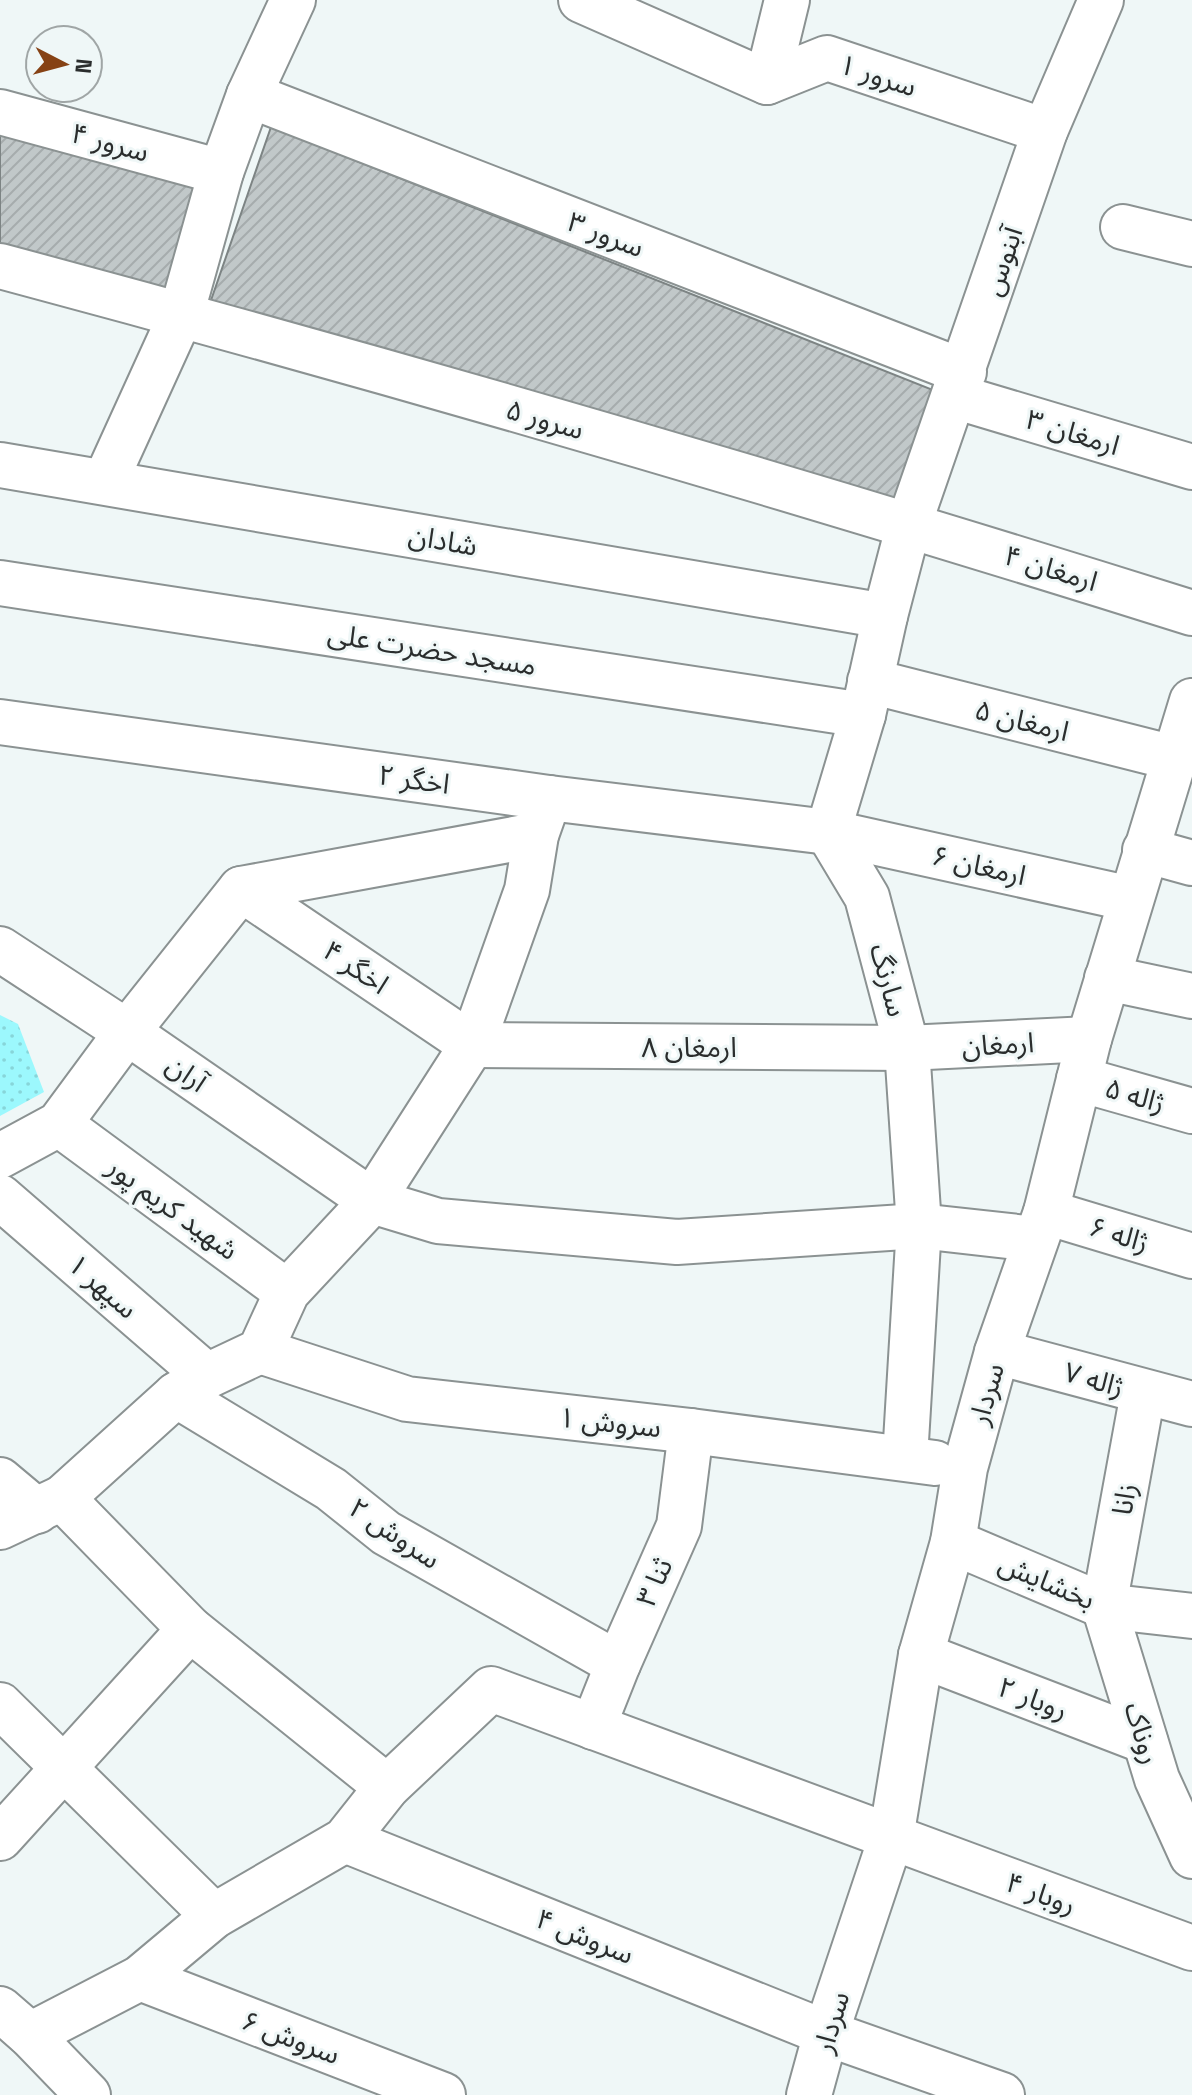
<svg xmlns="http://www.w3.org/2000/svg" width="1192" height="2095" font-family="'Space Grotesk','Noto Sans Arabic',sans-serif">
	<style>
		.grass { fill: url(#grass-dots) }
		.building { fill: url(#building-hatch); stroke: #7d8484; stroke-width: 2 }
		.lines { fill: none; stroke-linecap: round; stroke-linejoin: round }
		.minor-casing { stroke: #8b9292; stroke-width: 48 }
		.minor { stroke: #fff; stroke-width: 44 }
		.labels { text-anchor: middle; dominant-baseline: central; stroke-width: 6; stroke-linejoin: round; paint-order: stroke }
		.street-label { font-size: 28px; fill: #2a2d2d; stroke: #eff7f7 }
	</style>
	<defs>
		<pattern id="grass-dots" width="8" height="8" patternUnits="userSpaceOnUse" patternTransform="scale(2)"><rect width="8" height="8" fill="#9cf8fd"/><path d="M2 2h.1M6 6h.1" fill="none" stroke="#87d5d9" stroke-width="1.8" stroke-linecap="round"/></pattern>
		<pattern id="building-hatch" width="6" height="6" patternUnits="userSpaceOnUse" patternTransform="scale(2)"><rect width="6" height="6" fill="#c1c8c9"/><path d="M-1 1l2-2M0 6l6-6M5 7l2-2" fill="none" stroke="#a6acad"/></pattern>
	</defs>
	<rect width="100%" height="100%" fill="#eff7f7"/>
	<polygon class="grass" points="0,1015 18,1024 44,1092 0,1116"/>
	<g class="building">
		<polygon points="0,125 204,181 171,302 0,255"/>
		<polygon points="271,127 938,392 903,506 209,306"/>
	</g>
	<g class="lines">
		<g class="minor-casing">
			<g id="minor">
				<polyline points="581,0 767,82 827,58 1045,131"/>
				<polyline points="767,82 787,0"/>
				<polyline points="249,95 964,372"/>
				<polyline points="0,112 221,172"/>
				<polyline points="1123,227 1192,244"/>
				<path d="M 0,266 C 400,373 797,489 1192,613"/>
				<polyline points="954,396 1192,467"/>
				<polyline points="0,465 885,616"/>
				<polyline points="105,482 181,315 221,172 249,95 293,0"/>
				<polyline points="0,583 863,715"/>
				<polyline points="870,681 1174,758"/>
				<polyline points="0,722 549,798 828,832 1131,899"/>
				<polyline points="1145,850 1192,863"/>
				<polyline points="241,889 472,1045"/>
				<polyline points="0,949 127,1032 372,1201 438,1221 677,1242 919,1226 1036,1239"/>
				<polyline points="1107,978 1192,996"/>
				<polyline points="472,1045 907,1048 1089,1039"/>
				<polyline points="1079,1079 1192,1111"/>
				<polyline points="59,1124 287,1292"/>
				<polyline points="0,1156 59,1124 127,1032 241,889 536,835"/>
				<polyline points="0,1197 207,1376"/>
				<polyline points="1046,1212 1192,1256"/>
				<polyline points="260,1351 407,1399 691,1431 935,1463"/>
				<polyline points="997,1352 1192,1404"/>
				<polyline points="1143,1393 1104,1606 1157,1779 1192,1856"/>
				<polyline points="176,1395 331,1489 386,1533 618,1664"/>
				<polyline points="905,1458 919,1226 907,1048 867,897 828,832 863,715 885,616 909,524 1045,131 1101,0"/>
				<polyline points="0,1480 37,1511"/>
				<polyline points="62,1498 176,1395 207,1376 260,1351 287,1292 372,1201 472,1045 527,890 536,835 549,798"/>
				<polyline points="0,1527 62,1498 190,1629 387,1787"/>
				<polyline points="953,1542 1104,1606 1192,1616"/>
				<polyline points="921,1655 1145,1741"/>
				<polyline points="0,1705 214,1916"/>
				<polyline points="593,1727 618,1664 679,1526 691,1431"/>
				<polyline points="0,1838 190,1629"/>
				<polyline points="345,1840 826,2033 1002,2095"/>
				<polyline points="140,1978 443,2095"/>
				<polyline points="0,2009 30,2035 88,2095"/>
				<polyline points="30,2035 140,1978 214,1916 345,1840 387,1787 491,1689 1192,1948"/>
				<polyline points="809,2095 826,2033 891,1838 921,1655 953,1542 965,1468 997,1352 1046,1212 1089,1039 1192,701"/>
			</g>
		</g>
		<use href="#minor" class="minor"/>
	</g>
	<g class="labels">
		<g class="street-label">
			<text transform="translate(878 75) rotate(18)">سرور ۱</text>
			<text transform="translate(110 142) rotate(15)">سرور ۴</text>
			<text transform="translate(606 234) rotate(21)">سرور ۳</text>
			<text transform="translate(1002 261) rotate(-71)">آبنوس</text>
			<text transform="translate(545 419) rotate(16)">سرور ۵</text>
			<text transform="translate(1073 432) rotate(17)">ارمغان ۳</text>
			<text transform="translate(443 540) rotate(10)">شادان</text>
			<text transform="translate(1051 568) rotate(17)">ارمغان ۴</text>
			<text transform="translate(432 649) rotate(9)">مسجد حضرت علی</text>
			<text transform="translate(1022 720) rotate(14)">ارمغان ۵</text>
			<text transform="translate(414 779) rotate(8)">اخگر ۲</text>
			<text transform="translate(979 865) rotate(13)">ارمغان ۶</text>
			<text transform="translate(356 967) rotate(34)">اخگر ۴</text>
			<text transform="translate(889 980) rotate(75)">سارنگ</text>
			<text transform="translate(998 1044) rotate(-3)">ارمغان</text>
			<text x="689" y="1047">ارمغان ۸</text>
			<text transform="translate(187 1073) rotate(35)">آران</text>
			<text transform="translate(1135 1095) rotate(16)">ژاله ۵</text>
			<text transform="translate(173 1208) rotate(36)">شهید کریم پور</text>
			<text transform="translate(1119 1234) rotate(17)">ژاله ۶</text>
			<text transform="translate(103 1286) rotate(41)">سپهر ۱</text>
			<text transform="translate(1094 1379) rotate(16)">ژاله ۷</text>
			<text transform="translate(986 1394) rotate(-74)">سردار</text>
			<text transform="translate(610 1422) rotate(6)">سروش ۱</text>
			<text transform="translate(1124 1499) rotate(-80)">زانا</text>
			<text transform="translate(395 1533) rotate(34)">سروش ۲</text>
			<text transform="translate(1047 1581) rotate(23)">بخشایش</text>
			<text transform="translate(654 1582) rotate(-66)">ثنا ۳</text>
			<text transform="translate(1033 1698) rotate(21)">روبار ۲</text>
			<text transform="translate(1143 1733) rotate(73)">روناک</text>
			<text transform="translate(1041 1893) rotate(20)">روبار ۴</text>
			<text transform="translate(585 1936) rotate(22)">سروش ۴</text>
			<text transform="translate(831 2022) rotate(-73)">سردار</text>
			<text transform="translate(291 2037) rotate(21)">سروش ۶</text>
		</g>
	</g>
	<g transform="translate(64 64) rotate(96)"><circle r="38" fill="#eff7f7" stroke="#a0a6a6" stroke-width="2"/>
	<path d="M0-6L14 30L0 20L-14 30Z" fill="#864215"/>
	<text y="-12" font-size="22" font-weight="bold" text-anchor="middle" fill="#2a2d2d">N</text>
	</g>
</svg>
